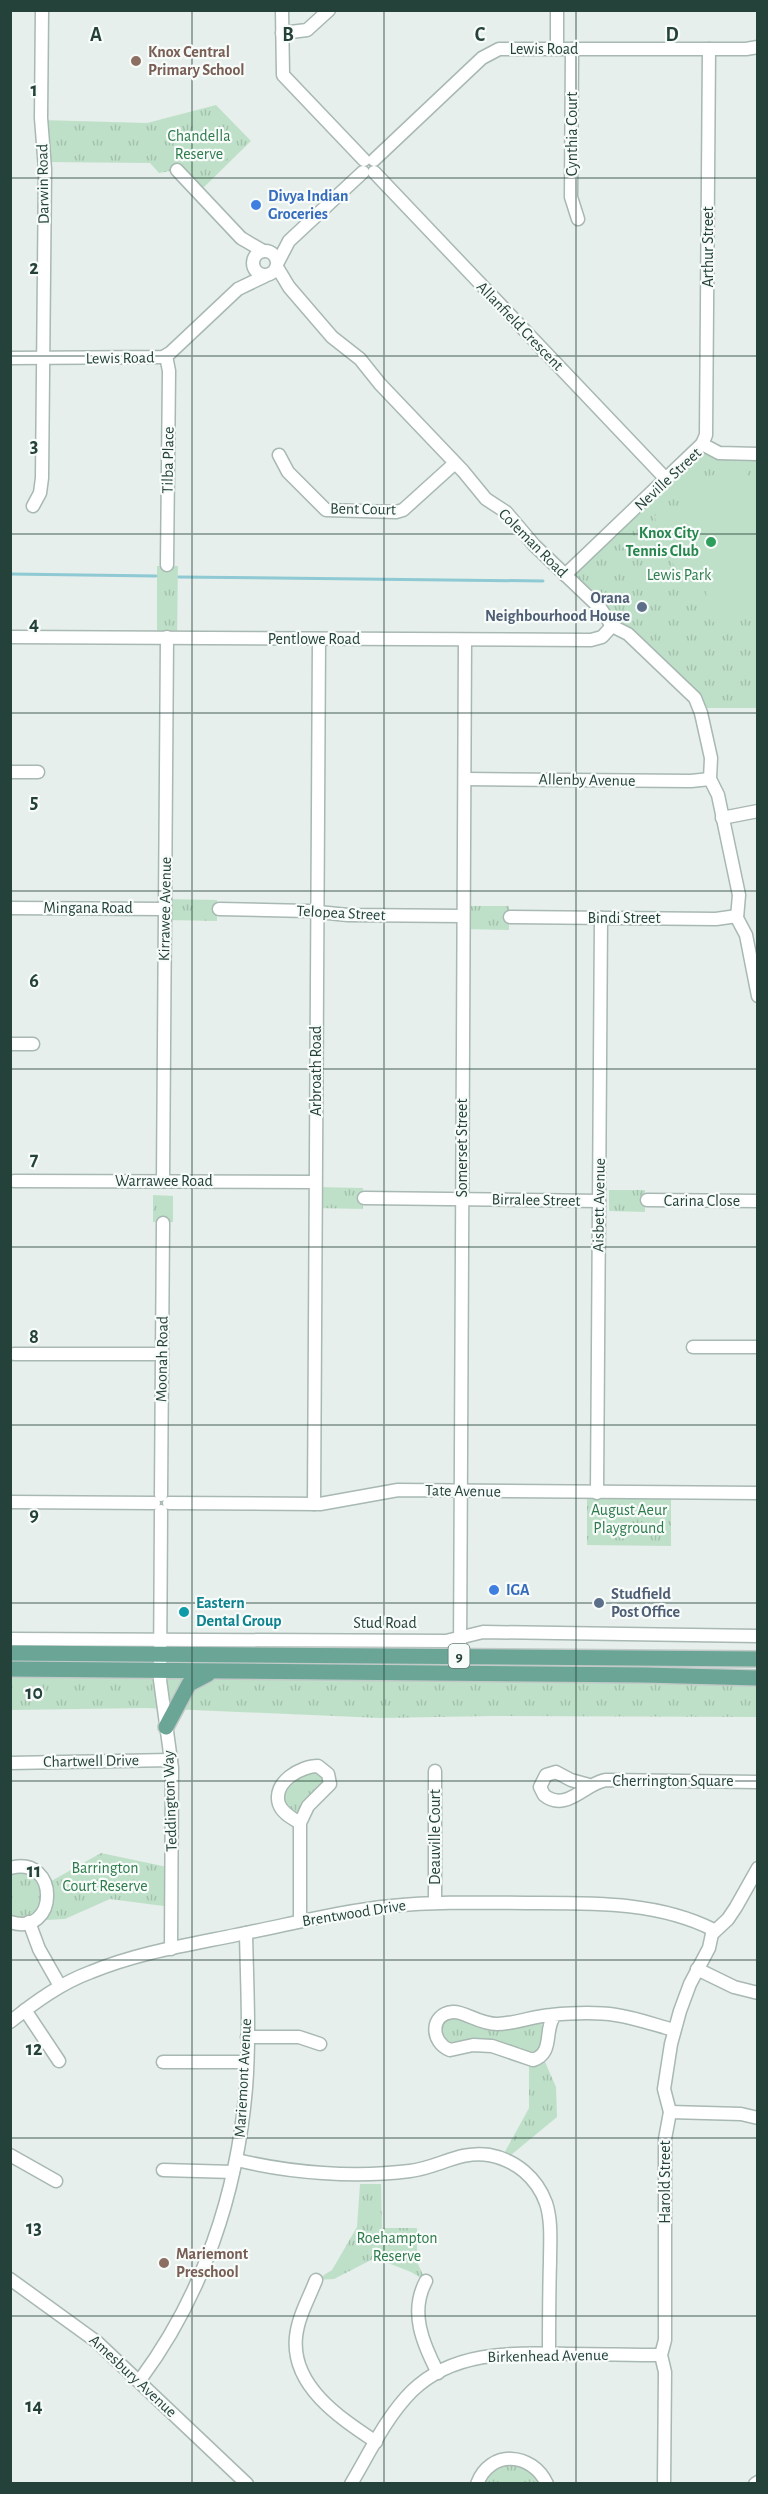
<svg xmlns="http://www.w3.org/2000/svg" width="768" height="2494" font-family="'Alegreya Sans',sans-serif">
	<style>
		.grass { fill: url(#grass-tufts) }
		.pitch { fill: #bfe0c8 }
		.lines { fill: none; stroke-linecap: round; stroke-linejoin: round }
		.stream { stroke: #8ec9d4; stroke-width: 3 }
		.minor-casing { stroke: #a8b8b2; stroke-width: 15 }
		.major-casing { stroke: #c2cac8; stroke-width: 18 }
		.minor { stroke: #fff; stroke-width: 12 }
		.major { stroke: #6aa596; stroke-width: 15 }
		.grid { fill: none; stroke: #24423a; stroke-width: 1.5; stroke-opacity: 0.55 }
		.education-dot { fill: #8d6e63; stroke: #f7fbf9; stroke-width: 2 }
		.shop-dot { fill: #3f7fe0; stroke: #f7fbf9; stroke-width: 2 }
		.leisure-dot { fill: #2e9e5b; stroke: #f7fbf9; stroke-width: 2 }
		.service-dot { fill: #5c6f8a; stroke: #f7fbf9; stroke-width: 2 }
		.culture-dot { fill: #0f9aa8; stroke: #f7fbf9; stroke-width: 2 }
		.labels { text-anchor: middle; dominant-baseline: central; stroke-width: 4.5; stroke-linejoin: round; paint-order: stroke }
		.shield { fill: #f7fbf9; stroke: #637a73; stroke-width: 1.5 }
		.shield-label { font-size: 15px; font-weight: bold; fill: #24423a }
		.street-label { font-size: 16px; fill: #24423a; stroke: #f7fbf9 }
		.education-label { font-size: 16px; font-weight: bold; fill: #785e54; stroke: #f7fbf9; text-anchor: start }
		.park-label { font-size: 16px; fill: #2d7a4b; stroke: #f7fbf9 }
		.shop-label { font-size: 16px; font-weight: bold; fill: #366cbe; stroke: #f7fbf9; text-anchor: start }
		.leisure-label { font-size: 16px; font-weight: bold; fill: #27864d; stroke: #f7fbf9; text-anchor: end }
		.service-label { font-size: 16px; font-weight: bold; fill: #4e5e75; stroke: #f7fbf9; text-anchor: end }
		.culture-label { font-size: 16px; font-weight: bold; fill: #0d838f; stroke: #f7fbf9; text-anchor: start }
		.grid-label { font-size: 20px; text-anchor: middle; font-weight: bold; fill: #24423a; stroke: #f7fbf9; stroke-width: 4.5; stroke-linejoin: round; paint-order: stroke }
	</style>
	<defs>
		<pattern id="grass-tufts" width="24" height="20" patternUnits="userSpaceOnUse" patternTransform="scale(1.5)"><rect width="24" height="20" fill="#bfe0c8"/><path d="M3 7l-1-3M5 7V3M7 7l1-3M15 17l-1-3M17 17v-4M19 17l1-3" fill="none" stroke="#a4c1ad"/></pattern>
	</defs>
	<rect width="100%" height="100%" fill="#e6efeb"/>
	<g class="grass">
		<polygon points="216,105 251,141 198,193 177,170 159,173 150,163 45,162 41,120 147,123"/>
		<polygon points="702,444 757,454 757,708 700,708 565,575"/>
		<polygon points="157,566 178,566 177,638 157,637"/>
		<polygon points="165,899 217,900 217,921 165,920"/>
		<polygon points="464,906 509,906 509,930 463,929"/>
		<polygon points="315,1187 363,1188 363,1209 315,1208"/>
		<polygon points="609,1190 645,1190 645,1212 609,1211"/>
		<polygon points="153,1195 173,1196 173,1222 153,1222"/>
		<polygon points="587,1493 671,1493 671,1546 587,1545"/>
		<polygon points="11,1669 758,1678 757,1717 492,1716 380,1718 146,1708 11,1710"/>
		<polygon points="311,1767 329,1778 300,1823 279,1796 281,1790"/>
		<polygon points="101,1853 172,1868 171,1907 110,1899 65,1919 10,1922 10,1868 14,1867 46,1884"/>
		<polygon points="445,2014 476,2021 535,2016 546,2030 542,2055 556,2087 557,2117 505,2160 501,2159 529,2108 529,2060 503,2048 446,2049 438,2020"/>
		<polygon points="360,2184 381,2184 382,2228 417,2228 417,2262 426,2281 411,2272 375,2258 334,2279 316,2280 332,2270 357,2227"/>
		<polygon points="517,2460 547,2484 477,2484 481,2473"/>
	</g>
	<g class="pitch">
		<polygon points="213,124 223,134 200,157 190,147"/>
		<polygon points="227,138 237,149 214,172 204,161"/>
		<polygon points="745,467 757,498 757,579 753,590 757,612 713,622 700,568 678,576 654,516 687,503 681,488 718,473 720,478"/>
	</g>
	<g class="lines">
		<g class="stream">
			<polyline points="10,574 156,576"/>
			<polyline points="179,577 543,581"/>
		</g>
		<g class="minor-casing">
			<g id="minor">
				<polyline points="282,10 283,75 364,160"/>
				<polyline points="282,33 307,30 329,10"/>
				<polyline points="557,48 557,10"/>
				<polyline points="572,49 571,197 578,219"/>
				<polyline points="374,160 482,58 499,49 746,49 758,47"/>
				<polyline points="177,170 241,238 263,251"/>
				<polyline points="374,172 666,479"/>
				<circle cx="265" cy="263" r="12"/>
				<polyline points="278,262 289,241 363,172"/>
				<polyline points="277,267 289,287 332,337 360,359 380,384 463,471 486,499 506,512 534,545 601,609 612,626 628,634 695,698 701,713 711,758 710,779 718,795 739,895 737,918 746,935 758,996"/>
				<polyline points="166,356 169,371 167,565"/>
				<polyline points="10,358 163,357 170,353 238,289 265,276"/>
				<polyline points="702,444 706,435 709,49"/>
				<polyline points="279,455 288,472 326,510 396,512 403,510 455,463"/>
				<polyline points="33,506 40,493 42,478 45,169 41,118 42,10"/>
				<polyline points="565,575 702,444 719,453 758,454"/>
				<polyline points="10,637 591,640 602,637 612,626"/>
				<polyline points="10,772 38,772"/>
				<polyline points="465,779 691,781 710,779"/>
				<polyline points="722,818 758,811"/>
				<polyline points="10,908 165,909"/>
				<polyline points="219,909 308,911 348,915 463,916"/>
				<polyline points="510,917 716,919 737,916"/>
				<polyline points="10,1044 33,1044"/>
				<polyline points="14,1181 315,1182"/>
				<polyline points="163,1181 167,637"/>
				<polyline points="364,1198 599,1201"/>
				<polyline points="647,1200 758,1201"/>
				<polyline points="693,1347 758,1347"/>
				<polyline points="14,1354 162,1354"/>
				<polyline points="597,1493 601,918"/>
				<polyline points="161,1495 163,1223"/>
				<polyline points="10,1502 154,1503"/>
				<polyline points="169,1503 320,1504 398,1490 758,1493"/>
				<polyline points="314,1504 319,639"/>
				<polyline points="161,1511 160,1680 172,1768 171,1949"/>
				<polyline points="10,1639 446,1641 483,1632 758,1636"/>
				<polyline points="460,1656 465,640"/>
				<polyline points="10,1763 171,1760"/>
				<path d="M 589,1785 L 571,1780 L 556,1772 L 546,1775 L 540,1787 L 544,1795 C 566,1813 585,1783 606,1780 L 758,1782"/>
				<path d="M 300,1823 C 292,1818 282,1813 279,1804 C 272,1782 301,1766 318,1766 L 328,1774 L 330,1784 L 308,1806 L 300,1823 L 300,1921"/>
				<path d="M 10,1868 C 60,1854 59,1938 10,1922"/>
				<polyline points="435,1902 435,1771"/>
				<polyline points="29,1922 39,1949 60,1986"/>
				<polyline points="697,1969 734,1987 758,1993"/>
				<polyline points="25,2010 59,2061"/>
				<path d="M 555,2015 C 543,2029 555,2053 533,2060 L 492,2046 L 473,2045 L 450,2050 C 431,2043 429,2014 453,2012 C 464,2011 479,2024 497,2024 C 515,2024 533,2016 551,2015 C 572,2013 596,2012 616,2015 C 636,2018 655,2025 674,2030"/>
				<path d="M 10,2022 C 35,2002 61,1983 91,1972 C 137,1953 187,1945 236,1935 C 288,1925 339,1911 392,1906 C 441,1901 492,1903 541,1903 C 600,1903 661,1903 714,1930"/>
				<polyline points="247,2037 299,2037 320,2044"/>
				<polyline points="163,2062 246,2062"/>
				<polyline points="670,2112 741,2114 758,2118"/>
				<polyline points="10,2155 56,2181"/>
				<path d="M 237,2160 C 291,2173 354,2178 410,2171 C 437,2168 461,2150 489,2155 C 516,2160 537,2178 546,2203 C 552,2221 550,2243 550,2262 C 549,2293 549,2323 549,2354"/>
				<polyline points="163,2170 233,2172"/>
				<polyline points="10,2279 97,2342 247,2484"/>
				<path d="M 316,2280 C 309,2298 298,2317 296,2337 C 291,2386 340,2418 376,2442"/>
				<path d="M 426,2281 C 409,2312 423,2344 438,2373"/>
				<path d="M 140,2380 C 203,2295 237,2194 246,2088 C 250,2037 247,1985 246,1933"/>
				<path d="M 351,2484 C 370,2452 386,2417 412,2391 C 454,2350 513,2353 568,2354 C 599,2354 630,2355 661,2355"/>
				<path d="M 477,2484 C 490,2449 532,2452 547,2484"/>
				<polyline points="664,2484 665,2372 661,2355 665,2340 665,2139 670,2112 664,2089 671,2044 680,2011 690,1984 709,1948 712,1934 728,1919 736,1907 758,1868"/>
				<polyline points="755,2484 758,2482"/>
			</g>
		</g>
		<g class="major-casing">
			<g id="major">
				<polyline points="10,1653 758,1659"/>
				<polyline points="10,1669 645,1675 758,1678"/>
				<polyline points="166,1727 189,1684 208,1674"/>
			</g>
		</g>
		<use href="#minor" class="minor"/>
		<use href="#major" class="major"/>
	</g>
	<path class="grid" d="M 192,10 L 192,2484M 384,10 L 384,2484M 576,10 L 576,2484M 10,178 L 758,178M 10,356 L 758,356M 10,534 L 758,534M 10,713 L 758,713M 10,891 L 758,891M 10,1069 L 758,1069M 10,1247 L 758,1247M 10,1425 L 758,1425M 10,1603 L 758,1603M 10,1781 L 758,1781M 10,1960 L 758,1960M 10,2138 L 758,2138M 10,2316 L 758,2316"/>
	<g class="education-dot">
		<circle cx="136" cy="61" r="6"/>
		<circle cx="164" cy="2263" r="6"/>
	</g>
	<g class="shop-dot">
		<circle cx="256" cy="205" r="6"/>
		<circle cx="494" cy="1590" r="6"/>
	</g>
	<circle class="leisure-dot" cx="711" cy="542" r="6"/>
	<g class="service-dot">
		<circle cx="642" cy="607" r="6"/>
		<circle cx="599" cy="1603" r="6"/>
	</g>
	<circle class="culture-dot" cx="184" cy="1612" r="6"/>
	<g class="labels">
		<rect class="shield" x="448.5" y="1644" width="21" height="24" rx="4.5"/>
		<g class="shield-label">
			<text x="459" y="1656">9</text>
		</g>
		<g class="street-label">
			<text x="544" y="49">Lewis Road</text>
			<text transform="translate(572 134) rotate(-90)">Cynthia Court</text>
			<text transform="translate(43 184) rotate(-91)">Darwin Road</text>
			<text transform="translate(708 247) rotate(-90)">Arthur Street</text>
			<text transform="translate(520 326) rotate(46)">Allanfield Crescent</text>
			<text transform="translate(120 358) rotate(-1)">Lewis Road</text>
			<text transform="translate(168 460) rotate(-89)">Tilba Place</text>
			<text transform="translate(668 479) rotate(-43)">Neville Street</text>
			<text transform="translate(363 509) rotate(1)">Bent Court</text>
			<text transform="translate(533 543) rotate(45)">Coleman Road</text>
			<text x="314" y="639">Pentlowe Road</text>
			<text transform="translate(587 780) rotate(1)">Allenby Avenue</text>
			<text x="88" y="908">Mingana Road</text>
			<text transform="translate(165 909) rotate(-89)">Kirrawee Avenue</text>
			<text transform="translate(341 913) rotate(3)">Telopea Street</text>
			<text x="624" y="918">Bindi Street</text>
			<text transform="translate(316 1071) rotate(-90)">Arbroath Road</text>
			<text transform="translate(462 1148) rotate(-90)">Somerset Street</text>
			<text x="164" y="1181">Warrawee Road</text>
			<text transform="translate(536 1200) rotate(1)">Birralee Street</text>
			<text x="702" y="1201">Carina Close</text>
			<text transform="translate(599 1205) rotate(-89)">Aisbett Avenue</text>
			<text transform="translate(162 1359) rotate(-89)">Moonah Road</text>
			<text transform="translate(463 1491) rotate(1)">Tate Avenue</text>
			<text x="385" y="1623">Stud Road</text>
			<text transform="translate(91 1761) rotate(-1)">Chartwell Drive</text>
			<text x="673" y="1781">Cherrington Square</text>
			<text transform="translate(170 1801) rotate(-92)">Teddington Way</text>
			<text transform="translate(435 1837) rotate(-90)">Deauville Court</text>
			<text transform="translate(354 1913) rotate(-9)">Brentwood Drive</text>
			<text transform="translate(243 2078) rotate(-87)">Mariemont Avenue</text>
			<text transform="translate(665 2182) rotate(-90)">Harold Street</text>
			<text transform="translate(548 2356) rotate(-1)">Birkenhead Avenue</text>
			<text transform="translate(133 2376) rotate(43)">Amesbury Avenue</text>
		</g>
		<g class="education-label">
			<text x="148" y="52">Knox Central<tspan x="148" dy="18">Primary School</tspan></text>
			<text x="176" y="2254">Mariemont<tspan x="176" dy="18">Preschool</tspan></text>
		</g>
		<g class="park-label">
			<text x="199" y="136">Chandella<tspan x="199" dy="18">Reserve</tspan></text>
			<text x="679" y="575">Lewis Park</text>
			<text x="629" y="1510">August Aeur<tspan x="629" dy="18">Playground</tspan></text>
			<text x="105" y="1868">Barrington<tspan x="105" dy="18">Court Reserve</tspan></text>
			<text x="397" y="2238">Roehampton<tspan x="397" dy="18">Reserve</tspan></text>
		</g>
		<g class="shop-label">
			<text x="268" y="196">Divya Indian<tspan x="268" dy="18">Groceries</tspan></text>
			<text x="506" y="1590">IGA</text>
		</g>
		<g class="leisure-label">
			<text x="699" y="533">Knox City<tspan x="699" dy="18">Tennis Club</tspan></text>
		</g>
		<g class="service-label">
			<text x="630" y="598">Orana<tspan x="630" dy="18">Neighbourhood House</tspan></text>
			<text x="611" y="1594" text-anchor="start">Studfield<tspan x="611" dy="18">Post Office</tspan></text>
		</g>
		<g class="culture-label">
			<text x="196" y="1603">Eastern<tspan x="196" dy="18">Dental Group</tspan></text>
		</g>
	</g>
	<g class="grid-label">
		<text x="96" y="41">A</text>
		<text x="288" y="41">B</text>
		<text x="480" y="41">C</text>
		<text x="672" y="41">D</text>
		<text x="34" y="96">1</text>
		<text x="34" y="274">2</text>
		<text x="34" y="452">3</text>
		<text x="34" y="630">4</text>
		<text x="34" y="808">5</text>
		<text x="34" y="987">6</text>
		<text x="34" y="1165">7</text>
		<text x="34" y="1343">8</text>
		<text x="34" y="1521">9</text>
		<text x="34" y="1699">10</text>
		<text x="34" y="1877">11</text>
		<text x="34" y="2055">12</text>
		<text x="34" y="2234">13</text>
		<text x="34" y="2412">14</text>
	</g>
	<rect width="768" height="2494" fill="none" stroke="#24423a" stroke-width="24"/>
</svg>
